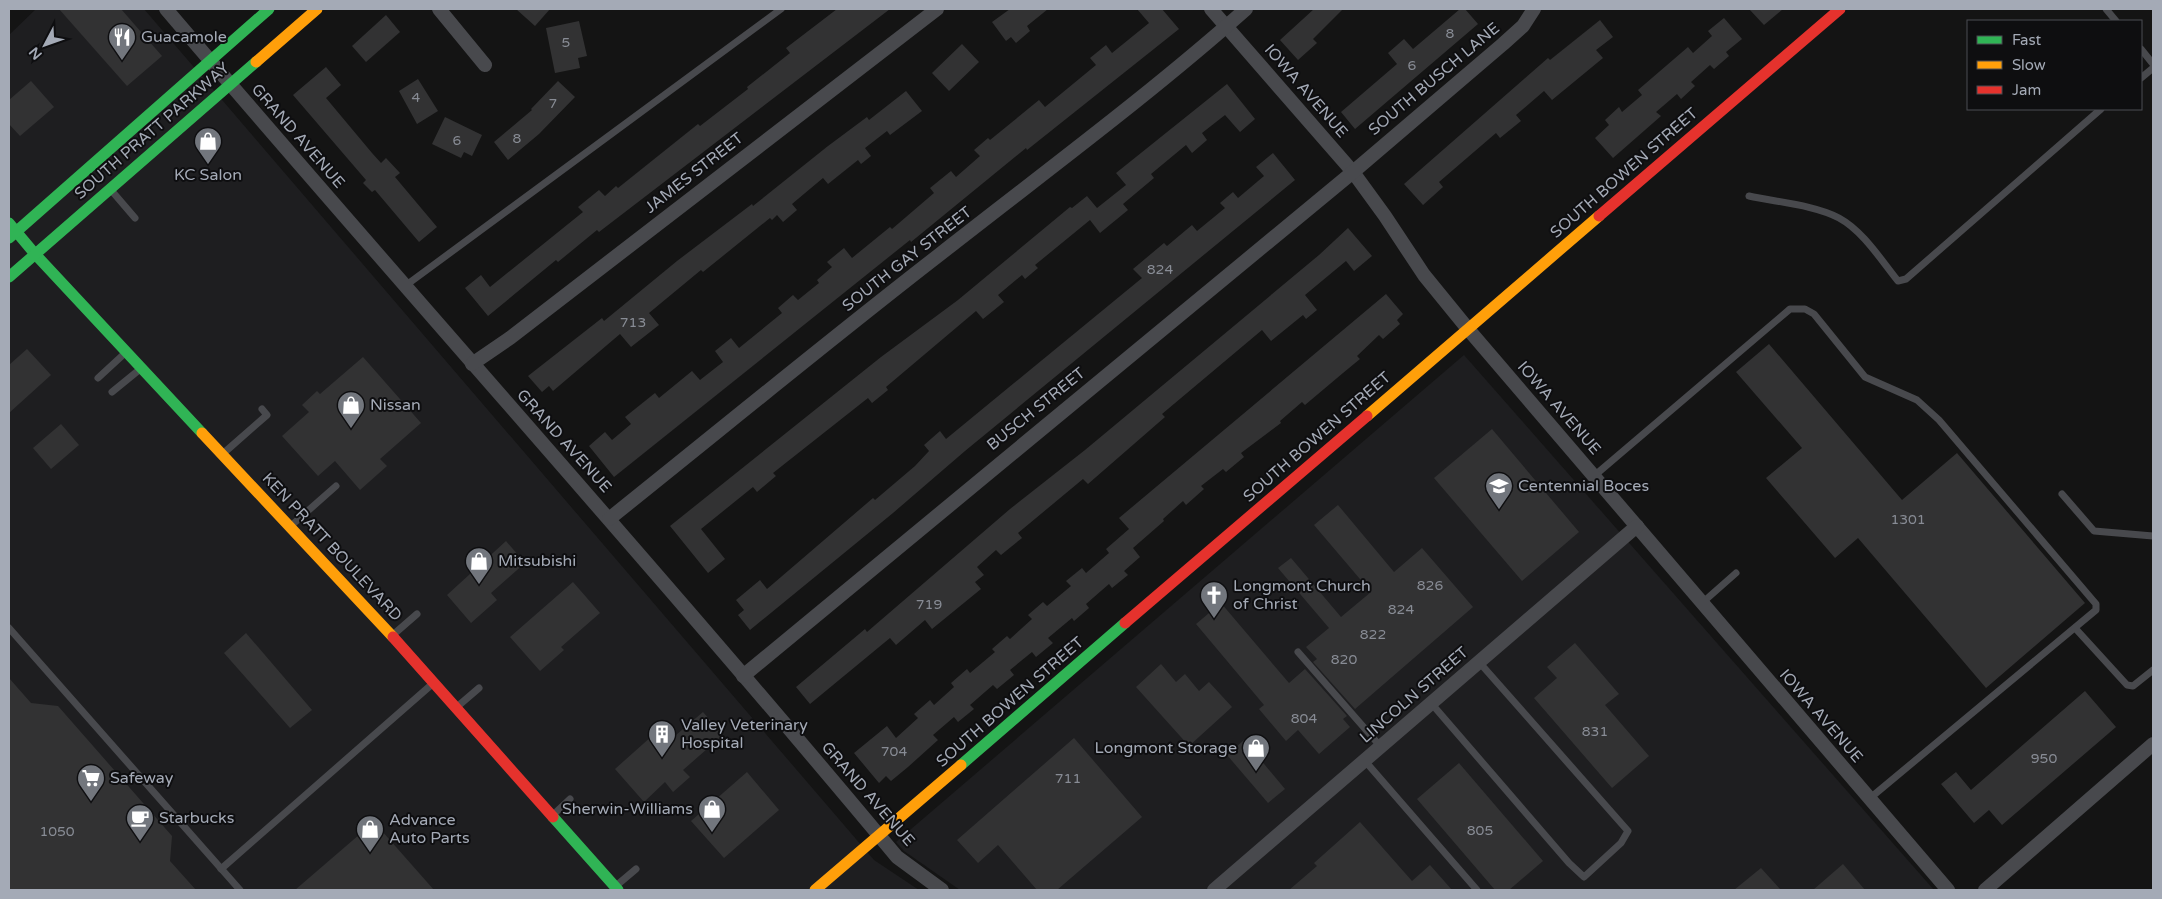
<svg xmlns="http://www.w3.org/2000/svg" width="2162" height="899" font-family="'Varela Round',sans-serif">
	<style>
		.built { fill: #1e1e20 }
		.building { fill: #323233 }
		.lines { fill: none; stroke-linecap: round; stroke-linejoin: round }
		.lane { stroke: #48494d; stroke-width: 7 }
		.street { stroke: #48494d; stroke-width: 14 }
		.fast { stroke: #30b455; stroke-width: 11 }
		.slow { stroke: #ff9f0a; stroke-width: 11 }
		.jam { stroke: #e5322d; stroke-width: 11 }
		.labels { text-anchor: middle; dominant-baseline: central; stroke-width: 4; stroke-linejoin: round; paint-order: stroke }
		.number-label { font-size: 14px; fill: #888c95 }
		.poi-label { font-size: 16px; fill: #a4aab6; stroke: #0e0e10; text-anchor: start }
		.street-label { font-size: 16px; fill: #a4aab6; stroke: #0e0e10 }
	</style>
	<rect width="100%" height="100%" fill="#141414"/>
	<g class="built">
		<polygon points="36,9 144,9 874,860 919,890 9,890 9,35"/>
		<polygon points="1464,355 1934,890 960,890 904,851 896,842"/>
	</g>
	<g class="building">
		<polygon points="59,9 121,9 162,56 127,86"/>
		<polygon points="516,9 550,9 535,26"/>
		<polygon points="837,9 890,9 599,232 597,230 558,262 556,260 488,316 465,288 481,275 490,287 583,212 578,207 599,190 605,196 616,186 618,188 698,124 700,126 748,89 747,87 790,53 786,48"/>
		<polygon points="1010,9 1048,9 1027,26 1030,31 1016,43 1011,37 1006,41 992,22"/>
		<polygon points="1137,9 1162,9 1179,29 1027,150 1026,148 911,242 910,240 614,477 589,446 605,432 612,440 631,424 625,417 655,393 659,398 692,371 700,380 723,362 715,351 731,338 739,348 782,313 778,308 793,295 798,300 819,283 817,280 832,267 827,262 844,248 852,258 890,227 892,229 934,193 930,188 951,171 956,177 980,156 974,150 988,138 990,140 1039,100 1045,107 1096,65 1090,58 1106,45 1112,53 1149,23"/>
		<polygon points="1314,9 1343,9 1313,39 1317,43 1298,60 1280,40"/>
		<polygon points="1460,9 1465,9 1478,24 1355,129 1341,112 1397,64 1388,53 1404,39 1413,49"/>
		<polygon points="1749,9 1783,9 1764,25"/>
		<polygon points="386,15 400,32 366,62 352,46"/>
		<polygon points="1724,18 1742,39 1726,52 1729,56 1714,69 1710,65 1691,82 1695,86 1681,99 1677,94 1656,112 1661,116 1613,158 1595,138 1609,125 1605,120 1619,107 1622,112 1642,95 1638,90 1688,47 1693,53 1712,36 1708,31"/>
		<polygon points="1600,20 1613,37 1596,50 1603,58 1552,100 1544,91 1516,115 1521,121 1500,138 1496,133 1439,182 1443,187 1423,205 1404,184 1548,58 1550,60"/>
		<polygon points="579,21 587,56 578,58 580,68 555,73 546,28"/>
		<polygon points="962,44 979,62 949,91 932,73"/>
		<polygon points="326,67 341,85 326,98 372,153 381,163 386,158 400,173 395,177 437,227 419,242 375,190 372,192 363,183 366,180 293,95"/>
		<polygon points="418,79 438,111 417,124 399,91"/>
		<polygon points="31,81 54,107 20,136 9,124 9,100"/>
		<polygon points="558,81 575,97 539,134 508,160 494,142 532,110 531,109"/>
		<polygon points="1227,84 1255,119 1240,132 1225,115 1202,133 1207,140 1192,153 1186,145 1151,174 1154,178 1123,204 1128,210 1100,233 1090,220 1035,265 1038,268 1025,279 1022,275 998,295 1004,302 983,319 976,311 886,387 888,390 872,403 868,398 773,473 776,476 757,492 753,487 701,529 725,559 708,573 670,526 881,357 958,300 1070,207 1072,208 1087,196 1097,208 1126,185 1116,173"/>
		<polygon points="906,91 922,111 890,135 887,131 865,148 871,156 861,164 858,160 828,184 823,178 792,204 797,210 783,222 777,215 772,220 770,218 703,272 701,270 649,313 659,325 631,347 620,334 553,391 549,386 542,392 528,376 602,318 604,321 677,261 752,204 753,206 828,146 867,117 869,120"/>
		<polygon points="445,117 482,135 472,156 464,152 461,158 432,144"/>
		<polygon points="1273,153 1295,180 965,451 893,513 750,630 738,615 744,610 736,600 760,580 767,589 873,498 875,500 915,466 929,451 924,445 940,431 946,439 1142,278 1133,269 1164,243 1167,246 1192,225 1197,231 1225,208 1220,203 1233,192 1238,198 1264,176 1256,167"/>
		<polygon points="1348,228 1372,256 1354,271 1346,261 1305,295 1317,310 1306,319 1303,315 1271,341 1262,330 1162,414 1165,417 1088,484 1083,479 1018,533 1022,538 1001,555 996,550 977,567 984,575 975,582 981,589 932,629 925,620 896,645 890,638 810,704 796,687 865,629 867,632 1010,509 1085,450 1319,255"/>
		<polygon points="1386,294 1403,314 1397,320 1400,324 1383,339 1379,335 1357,356 1360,359 1343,373 1305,405 1302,402 1280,421 1281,423 1241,453 1244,457 1226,472 1223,469 1201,486 1204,489 1186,505 1183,501 1163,519 1164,521 1133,548 1140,557 1124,571 1128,575 1112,588 1109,584 1086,604 1089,608 1074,621 1072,618 1048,638 1053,643 1036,657 1032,652 1010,670 1014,675 997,689 993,685 970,705 974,709 958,722 954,717 933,735 938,740 908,767 891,781 886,776 879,783 854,753 887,726 896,738 918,718 914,714 930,700 934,705 954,687 951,683 967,669 970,673 995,652 992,649 1007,636 1010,639 1032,619 1028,615 1043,602 1047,606 1071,586 1066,581 1082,568 1086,573 1109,553 1106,549 1129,529 1119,518"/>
		<polygon points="1769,344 1902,500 1957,453 2085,603 1986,688 1858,538 1835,558 1766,478 1802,448 1736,372"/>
		<polygon points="27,349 51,375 9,413 9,365"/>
		<polygon points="363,357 421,423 380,459 387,466 360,490 335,461 318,476 282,436 309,412 302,405 317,391 320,394"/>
		<polygon points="61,424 79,445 51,469 33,448"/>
		<polygon points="1492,429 1579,532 1522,581 1434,478"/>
		<polygon points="1338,505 1394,572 1422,548 1473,607 1355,709 1313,662 1317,659 1306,647 1329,628 1278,568 1291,558 1341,617 1371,592 1314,525"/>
		<polygon points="506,541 525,563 491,593 497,600 471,623 447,595"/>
		<polygon points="573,582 600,613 561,647 564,650 540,671 510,637"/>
		<polygon points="1221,603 1289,683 1305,669 1347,716 1343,719 1350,727 1319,754 1298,730 1286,741 1259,709 1264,705 1196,624"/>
		<polygon points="246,633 312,710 290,728 224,653"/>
		<polygon points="1575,643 1619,694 1605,705 1649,756 1612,788 1534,698 1557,678 1547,667"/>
		<polygon points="1161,664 1176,682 1185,674 1199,691 1209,682 1232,707 1189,746 1136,687"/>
		<polygon points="9,678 31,703 58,706 172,836 170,861 196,890 9,890"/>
		<polygon points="2085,691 2116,727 2002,825 1989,810 1974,823 1941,784 1956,772 1971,790"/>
		<polygon points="703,712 723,735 683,770 690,777 673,792 665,782 644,802 615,769 652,736 662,747"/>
		<polygon points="1074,738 1142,817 1057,890 1037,890 998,845 978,863 957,840"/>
		<polygon points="1244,740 1285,789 1268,803 1227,755"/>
		<polygon points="1459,763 1543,861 1509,890 1495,890 1417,799"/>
		<polygon points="747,772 779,810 724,858 691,821"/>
		<polygon points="374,822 434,890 295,890"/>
		<polygon points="1360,822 1412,881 1430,865 1452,890 1289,890 1317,866 1314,863"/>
		<polygon points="1843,864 1865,890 1813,890"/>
		<polygon points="1761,868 1781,890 1734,890"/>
	</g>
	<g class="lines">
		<g class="lane">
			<polyline points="2106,9 2116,21"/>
			<polyline points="2141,49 2153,64"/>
			<polyline points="2141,78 2153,68"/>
			<polyline points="111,190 135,218"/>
			<path d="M 1749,196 C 1776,202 1815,205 1839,218 C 1863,231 1881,260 1898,281 L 1906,279 L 2101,109"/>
			<polyline points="405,286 781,9"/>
			<polyline points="98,378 124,354"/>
			<polyline points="112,392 139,370"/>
			<polyline points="226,451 267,415 262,409"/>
			<polyline points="1594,476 1790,309 1805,309 1814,314 1865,377 1917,400 1939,420 2096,604 2096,610 1869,799"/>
			<polyline points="2062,494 2094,531 2153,536"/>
			<polyline points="293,524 336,486"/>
			<polyline points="1702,603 1736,573"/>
			<polyline points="9,628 240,890"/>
			<polyline points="2075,628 2127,685 2133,686 2153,670"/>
			<polyline points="394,634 417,614"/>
			<polyline points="1298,652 1381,747"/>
			<polyline points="1431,703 1569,863 1584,877 1621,843 1628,831 1479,662"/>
			<polyline points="458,706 479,688"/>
			<polyline points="1365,761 1477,890"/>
			<polyline points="554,814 570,799"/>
			<polyline points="221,869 430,686"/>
			<polyline points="617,885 636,869"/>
		</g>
		<g class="street">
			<path d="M 166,9 C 408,293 658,570 897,857 L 942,890"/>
			<polyline points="439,9 485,65"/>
			<polyline points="1211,9 1353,172 1385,216 1424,275 1468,329 1948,890"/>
			<polyline points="472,364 510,338 937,9"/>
			<path d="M 609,519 C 719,431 828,341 939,255 C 1042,174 1148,96 1246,9"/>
			<polyline points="743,676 1353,172 1503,44 1523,26 1534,9"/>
			<polyline points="1214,890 1637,526"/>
			<polyline points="1985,890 2153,744"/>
		</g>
		<g class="fast">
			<polyline points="9,223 35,254 202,433"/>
			<polyline points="9,238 269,9"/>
			<polyline points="9,277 256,62"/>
			<polyline points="961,765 1125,623"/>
			<polyline points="553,817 618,890"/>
		</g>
		<g class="slow">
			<polyline points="256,62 317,9"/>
			<polyline points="1367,416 1599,216"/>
			<polyline points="202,433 393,637"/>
			<polyline points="815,890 961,765"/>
		</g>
		<g class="jam">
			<polyline points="1599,216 1840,9"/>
			<polyline points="1125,623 1367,416"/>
			<polyline points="393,637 553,817"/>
		</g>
	</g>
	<defs>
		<g id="restaurant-pin" transform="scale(1.4375)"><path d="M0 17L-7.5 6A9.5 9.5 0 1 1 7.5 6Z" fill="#72767d" stroke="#0e0e10"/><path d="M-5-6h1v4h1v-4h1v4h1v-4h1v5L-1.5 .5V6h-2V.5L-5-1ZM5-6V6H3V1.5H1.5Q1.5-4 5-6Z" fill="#fff"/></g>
		<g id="shop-pin" transform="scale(1.4375)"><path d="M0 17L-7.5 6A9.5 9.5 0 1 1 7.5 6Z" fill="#72767d" stroke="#0e0e10"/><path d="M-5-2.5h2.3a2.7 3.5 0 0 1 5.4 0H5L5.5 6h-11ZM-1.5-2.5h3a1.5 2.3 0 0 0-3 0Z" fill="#fff"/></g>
		<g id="school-pin" transform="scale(1.4375)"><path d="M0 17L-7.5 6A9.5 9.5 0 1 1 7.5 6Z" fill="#72767d" stroke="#0e0e10"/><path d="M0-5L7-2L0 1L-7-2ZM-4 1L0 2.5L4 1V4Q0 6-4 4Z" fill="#fff"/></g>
		<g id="church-pin" transform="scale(1.4375)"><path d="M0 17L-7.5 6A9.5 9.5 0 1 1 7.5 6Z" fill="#72767d" stroke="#0e0e10"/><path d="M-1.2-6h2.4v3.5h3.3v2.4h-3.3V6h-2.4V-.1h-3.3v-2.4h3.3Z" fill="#fff"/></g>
		<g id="building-pin" transform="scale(1.4375)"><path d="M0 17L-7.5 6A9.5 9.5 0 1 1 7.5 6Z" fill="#72767d" stroke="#0e0e10"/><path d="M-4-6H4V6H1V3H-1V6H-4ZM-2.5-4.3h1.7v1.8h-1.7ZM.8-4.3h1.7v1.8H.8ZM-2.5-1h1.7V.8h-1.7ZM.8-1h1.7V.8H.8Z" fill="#fff"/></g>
		<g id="supermarket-pin" transform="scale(1.4375)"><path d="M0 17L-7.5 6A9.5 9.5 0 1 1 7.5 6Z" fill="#72767d" stroke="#0e0e10"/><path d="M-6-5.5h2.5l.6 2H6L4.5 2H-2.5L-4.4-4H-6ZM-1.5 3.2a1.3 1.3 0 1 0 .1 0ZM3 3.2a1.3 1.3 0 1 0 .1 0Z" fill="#fff"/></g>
		<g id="cafe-pin" transform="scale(1.4375)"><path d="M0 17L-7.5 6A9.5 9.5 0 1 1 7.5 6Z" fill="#72767d" stroke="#0e0e10"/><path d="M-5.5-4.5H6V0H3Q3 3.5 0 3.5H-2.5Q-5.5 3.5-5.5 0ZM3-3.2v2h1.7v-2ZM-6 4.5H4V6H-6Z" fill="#fff"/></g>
	</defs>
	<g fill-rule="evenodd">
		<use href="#restaurant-pin" x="122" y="37"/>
		<use href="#shop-pin" x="208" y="141"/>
		<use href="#shop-pin" x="351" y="405"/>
		<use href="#school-pin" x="1499" y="486"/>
		<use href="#shop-pin" x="479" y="561"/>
		<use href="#church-pin" x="1214" y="595"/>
		<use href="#building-pin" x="662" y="734"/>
		<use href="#shop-pin" x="1256" y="748"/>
		<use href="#supermarket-pin" x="91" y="778"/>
		<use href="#shop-pin" x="712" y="809"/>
		<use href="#cafe-pin" x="140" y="818"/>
		<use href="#shop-pin" x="370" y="829"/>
	</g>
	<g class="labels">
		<g class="number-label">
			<text x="1450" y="33">8</text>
			<text x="566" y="42">5</text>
			<text x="1412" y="65">6</text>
			<text x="416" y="97">4</text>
			<text x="553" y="103">7</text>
			<text x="517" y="138">8</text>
			<text x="457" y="140">6</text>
			<text x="1160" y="269">824</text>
			<text x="633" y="322">713</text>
			<text x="1908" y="519">1301</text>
			<text x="1430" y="585">826</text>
			<text x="929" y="604">719</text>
			<text x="1401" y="609">824</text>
			<text x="1373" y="634">822</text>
			<text x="1344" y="659">820</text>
			<text x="1304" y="718">804</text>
			<text x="1595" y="731">831</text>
			<text x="894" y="751">704</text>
			<text x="2044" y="758">950</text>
			<text x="1068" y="778">711</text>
			<text x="1480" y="830">805</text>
			<text x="57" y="831">1050</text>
		</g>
		<g class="poi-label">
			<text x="141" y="37">Guacamole</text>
			<text x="208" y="175" text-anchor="middle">KC Salon</text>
			<text x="370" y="405">Nissan</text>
			<text x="1518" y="486">Centennial Boces</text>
			<text x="498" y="561">Mitsubishi</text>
			<text x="1233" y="586">Longmont Church<tspan x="1233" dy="18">of Christ</tspan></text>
			<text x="681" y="725">Valley Veterinary<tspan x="681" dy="18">Hospital</tspan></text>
			<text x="1237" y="748" text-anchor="end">Longmont Storage</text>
			<text x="110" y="778">Safeway</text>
			<text x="693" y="809" text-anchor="end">Sherwin-Williams</text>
			<text x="159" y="818">Starbucks</text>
			<text x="389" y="820">Advance<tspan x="389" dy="18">Auto Parts</tspan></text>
		</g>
		<g class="street-label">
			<text transform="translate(1434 79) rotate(-40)">SOUTH BUSCH LANE</text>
			<text transform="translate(1306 91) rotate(49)">IOWA AVENUE</text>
			<text transform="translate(152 131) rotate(-41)">SOUTH PRATT PARKWAY</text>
			<text transform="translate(298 136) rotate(49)">GRAND AVENUE</text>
			<text transform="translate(694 173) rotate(-38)">JAMES STREET</text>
			<text transform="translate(1624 173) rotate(-41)">SOUTH BOWEN STREET</text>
			<text transform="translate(907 259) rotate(-38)">SOUTH GAY STREET</text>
			<text transform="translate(1559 408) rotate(49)">IOWA AVENUE</text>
			<text transform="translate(1036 409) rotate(-39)">BUSCH STREET</text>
			<text transform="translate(1317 437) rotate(-41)">SOUTH BOWEN STREET</text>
			<text transform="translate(564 441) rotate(48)">GRAND AVENUE</text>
			<text transform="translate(332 547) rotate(47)">KEN PRATT BOULEVARD</text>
			<text transform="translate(1414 695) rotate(-41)">LINCOLN STREET</text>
			<text transform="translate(1010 702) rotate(-41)">SOUTH BOWEN STREET</text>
			<text transform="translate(1821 716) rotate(49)">IOWA AVENUE</text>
			<text transform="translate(868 794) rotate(49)">GRAND AVENUE</text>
		</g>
	</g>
	<rect width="2162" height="899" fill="none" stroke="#a4aab6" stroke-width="20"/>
	<rect x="1967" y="20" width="175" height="90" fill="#0e0e10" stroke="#4a4c52"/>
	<rect x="1977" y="36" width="25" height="8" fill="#30b455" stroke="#4a4c52"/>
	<text x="2012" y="45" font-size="15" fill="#a4aab6">Fast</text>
	<rect x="1977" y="61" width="25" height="8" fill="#ff9f0a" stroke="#4a4c52"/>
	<text x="2012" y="70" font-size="15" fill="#a4aab6">Slow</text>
	<rect x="1977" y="86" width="25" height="8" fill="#e5322d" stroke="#4a4c52"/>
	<text x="2012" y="95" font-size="15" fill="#a4aab6">Jam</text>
	<g transform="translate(45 45) rotate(229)" stroke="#0e0e10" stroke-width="4" paint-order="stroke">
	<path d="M0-4L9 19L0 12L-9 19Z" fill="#a4aab6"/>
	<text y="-8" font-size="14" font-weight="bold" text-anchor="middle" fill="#a4aab6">N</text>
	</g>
</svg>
